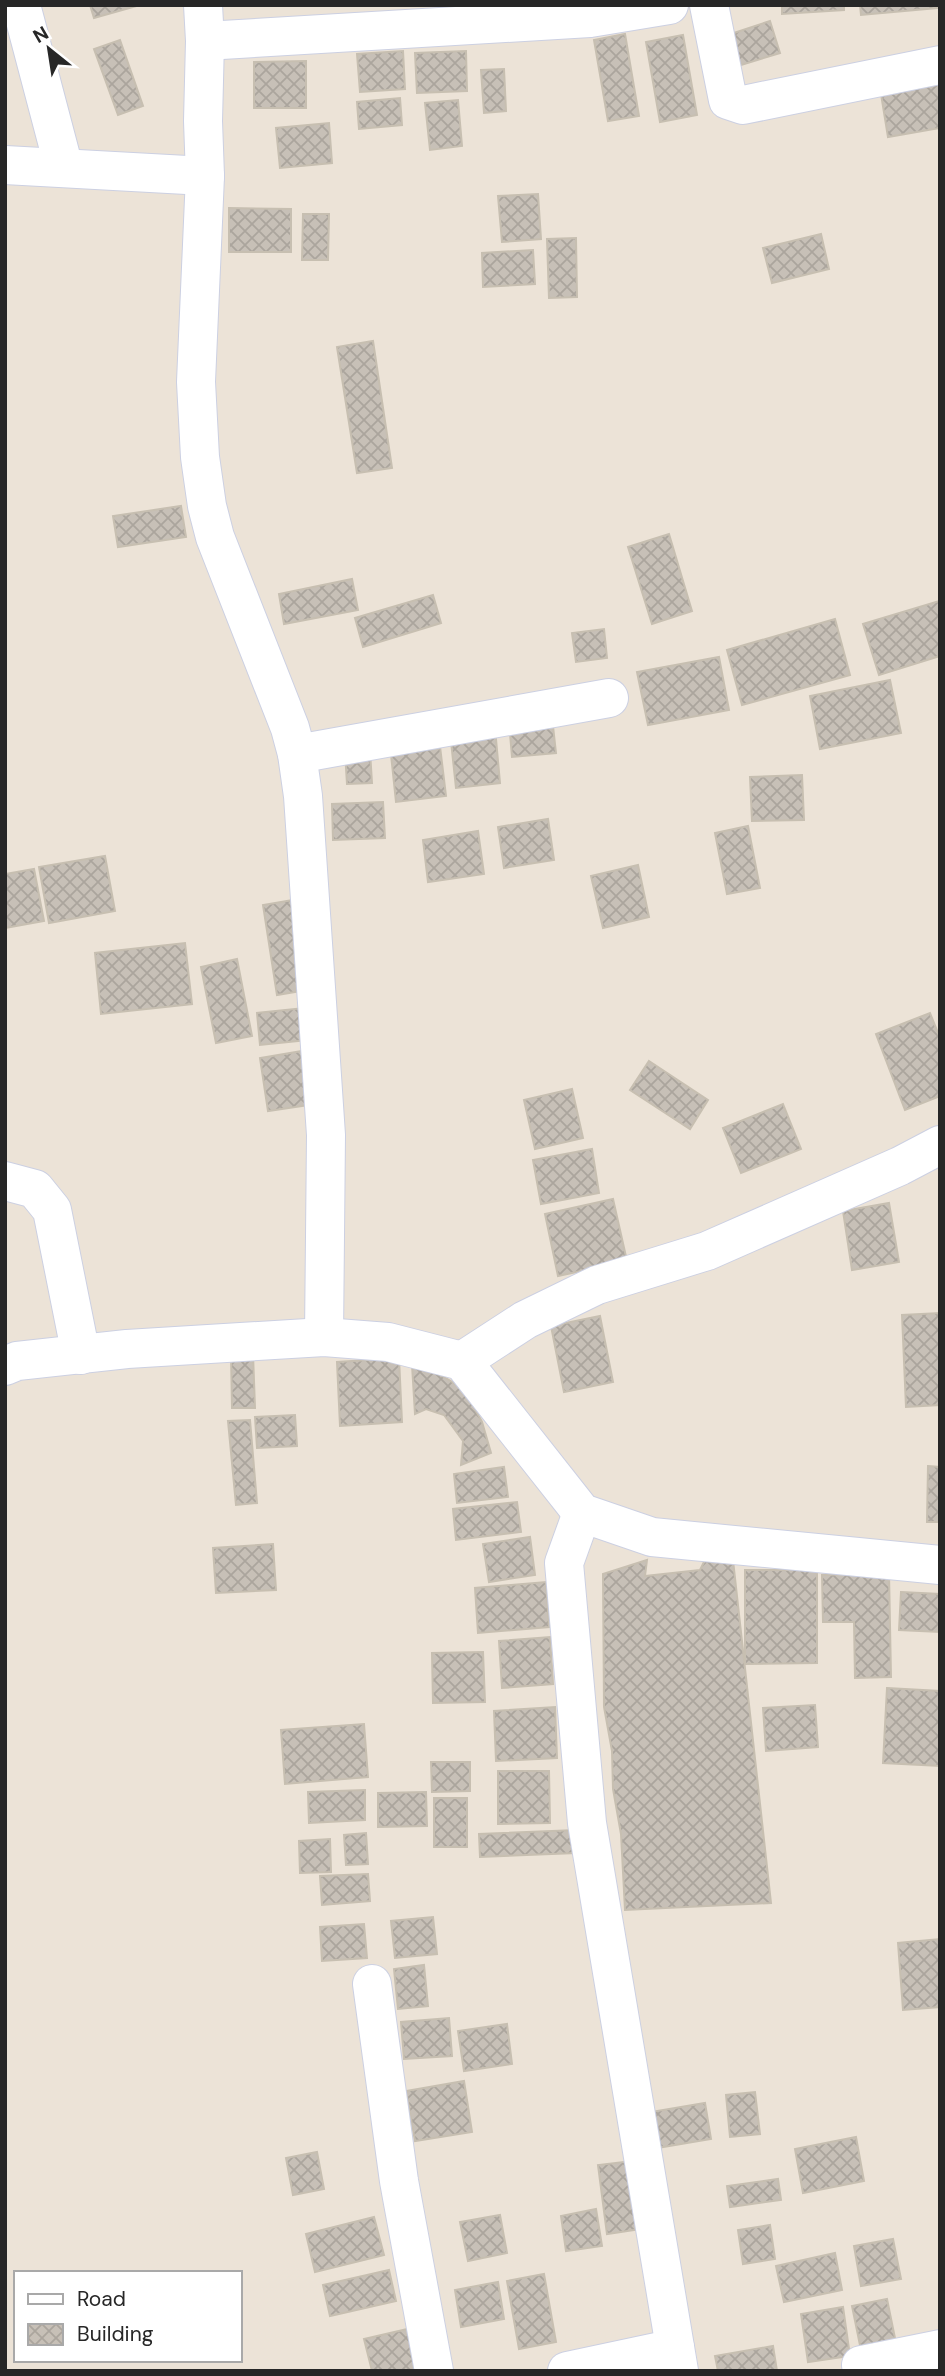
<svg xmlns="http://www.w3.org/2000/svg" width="945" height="2376" font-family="'DM Sans',sans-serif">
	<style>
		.building { fill: url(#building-cross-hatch); stroke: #c7bfb1; stroke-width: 2 }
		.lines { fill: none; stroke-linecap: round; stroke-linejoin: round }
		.minor-casing { stroke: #ccd0e2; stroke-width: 40 }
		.tertiary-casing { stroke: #ccd0e2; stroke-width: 40 }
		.minor { stroke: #fff; stroke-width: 38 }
		.tertiary { stroke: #fff; stroke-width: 38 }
	</style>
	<defs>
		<pattern id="building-cross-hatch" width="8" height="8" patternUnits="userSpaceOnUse" patternTransform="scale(1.75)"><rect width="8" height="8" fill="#c7c0b7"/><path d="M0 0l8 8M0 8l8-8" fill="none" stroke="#aba59d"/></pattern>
	</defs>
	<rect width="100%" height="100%" fill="#ece3d7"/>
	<g class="building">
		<polygon points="90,5 140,5 94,18"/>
		<polygon points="782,5 844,5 844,10 782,14"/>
		<polygon points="860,5 937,5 937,8 861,15"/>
		<polygon points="770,21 780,53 741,65 731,34"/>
		<polygon points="625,34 639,116 608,121 594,40"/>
		<polygon points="683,35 697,115 660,122 646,42"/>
		<polygon points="120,40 143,106 118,115 94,49"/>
		<polygon points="403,51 405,89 360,92 357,54"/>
		<polygon points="466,51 467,91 417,93 415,53"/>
		<polygon points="306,61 306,108 254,108 254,62"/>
		<polygon points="504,69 506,111 484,113 481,70"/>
		<polygon points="940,84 940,128 888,137 881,94"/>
		<polygon points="400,98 402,125 359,129 357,102"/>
		<polygon points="458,100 462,146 430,150 425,103"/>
		<polygon points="329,123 332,163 280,168 276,128"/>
		<polygon points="538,194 541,239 502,242 498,196"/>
		<polygon points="229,208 291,209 291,252 229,252"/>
		<polygon points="303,214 329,214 328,260 302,260"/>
		<polygon points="821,234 829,269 772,283 763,248"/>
		<polygon points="576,238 577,297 549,298 547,239"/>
		<polygon points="533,250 535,284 483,287 482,253"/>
		<polygon points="373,341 392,468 357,473 337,347"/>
		<polygon points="181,506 186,537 118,547 113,516"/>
		<polygon points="669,534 692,611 652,624 628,547"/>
		<polygon points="352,579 358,610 284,624 279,594"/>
		<polygon points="433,595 441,623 363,647 355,618"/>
		<polygon points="939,601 940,656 879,675 863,624"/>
		<polygon points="835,619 850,675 742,705 727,650"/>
		<polygon points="604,629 607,658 576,662 572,633"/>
		<polygon points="719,657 729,710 648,725 637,672"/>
		<polygon points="890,680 901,733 820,749 810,696"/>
		<polygon points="552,717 556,753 512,757 509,722"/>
		<polygon points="495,728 500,783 456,788 450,732"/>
		<polygon points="439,738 446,796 396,802 390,745"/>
		<polygon points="370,751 372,783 347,784 345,752"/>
		<polygon points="802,775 804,820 752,821 750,777"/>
		<polygon points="383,802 385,838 333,840 332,804"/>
		<polygon points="548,819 554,860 504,868 498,827"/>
		<polygon points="748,826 760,888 727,894 715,833"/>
		<polygon points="478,831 484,874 428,882 423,840"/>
		<polygon points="105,856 115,911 49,923 39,867"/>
		<polygon points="638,865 649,917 603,928 591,876"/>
		<polygon points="34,869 44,921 5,928 5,874"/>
		<polygon points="299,899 313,989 277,995 263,905"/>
		<polygon points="185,943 192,1004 101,1014 95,953"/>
		<polygon points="237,959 252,1036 216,1043 201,967"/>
		<polygon points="304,1008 307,1040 260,1045 257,1013"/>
		<polygon points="930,1013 940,1038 940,1096 905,1110 876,1034"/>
		<polygon points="308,1050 316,1104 268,1111 260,1058"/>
		<polygon points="649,1061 708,1100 690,1129 630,1090"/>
		<polygon points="572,1089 583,1138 535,1149 524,1100"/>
		<polygon points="783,1104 801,1149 741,1173 723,1128"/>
		<polygon points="592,1149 599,1193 541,1204 533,1160"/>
		<polygon points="613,1199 627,1261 558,1276 545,1214"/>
		<polygon points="889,1203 899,1262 852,1270 843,1211"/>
		<polygon points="940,1313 940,1405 906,1407 902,1315"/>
		<polygon points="600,1316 613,1382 564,1392 551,1326"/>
		<polygon points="253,1354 255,1408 232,1408 231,1355"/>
		<polygon points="399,1358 402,1422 340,1426 337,1362"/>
		<polygon points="412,1365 437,1373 464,1389 482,1422 491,1453 461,1465 463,1441 444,1415 426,1409 415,1414"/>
		<polygon points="295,1415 297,1446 257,1448 255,1417"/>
		<polygon points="250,1420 257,1503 236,1505 228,1421"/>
		<polygon points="928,1466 940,1467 940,1522 927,1522"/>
		<polygon points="504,1467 508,1497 457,1503 454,1474"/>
		<polygon points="517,1502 521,1532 456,1540 453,1509"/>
		<polygon points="530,1537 535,1575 489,1582 483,1544"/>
		<polygon points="273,1544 276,1590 216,1593 213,1548"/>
		<polygon points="708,1554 733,1560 771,1903 625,1910 621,1834 613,1789 612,1751 604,1707 603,1574 647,1560 645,1576 700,1570"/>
		<polygon points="745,1570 817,1570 817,1663 745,1664"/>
		<polygon points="889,1573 891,1677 855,1678 854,1622 823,1622 822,1575"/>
		<polygon points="546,1582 549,1627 478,1633 475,1588"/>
		<polygon points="901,1592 940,1594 940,1632 899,1630"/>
		<polygon points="550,1637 553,1684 502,1688 499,1641"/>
		<polygon points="483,1652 485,1702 433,1703 432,1653"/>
		<polygon points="887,1688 940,1691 940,1766 883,1763"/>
		<polygon points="815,1705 818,1747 766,1751 763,1708"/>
		<polygon points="555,1707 557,1758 496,1761 494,1711"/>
		<polygon points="364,1724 368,1777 285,1784 281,1730"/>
		<polygon points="431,1762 470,1762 470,1791 432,1792"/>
		<polygon points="498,1771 549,1771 550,1823 498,1824"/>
		<polygon points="365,1790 365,1820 309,1823 308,1792"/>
		<polygon points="426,1792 427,1826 378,1827 378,1793"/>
		<rect x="434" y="1798" width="33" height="49"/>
		<polygon points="576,1830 576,1853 480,1857 479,1834"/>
		<polygon points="366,1833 368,1864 346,1865 344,1835"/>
		<polygon points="330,1839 331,1872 300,1873 299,1841"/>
		<polygon points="368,1874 370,1901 322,1905 320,1876"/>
		<polygon points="433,1917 437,1954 395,1958 391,1921"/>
		<polygon points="364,1924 367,1958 322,1961 320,1927"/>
		<polygon points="940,1939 940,2007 903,2010 898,1943"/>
		<polygon points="424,1965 428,2006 398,2009 394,1969"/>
		<polygon points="449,2018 452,2056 404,2059 401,2022"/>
		<polygon points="507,2024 512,2064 464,2071 458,2031"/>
		<polygon points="464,2081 472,2132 415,2141 406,2091"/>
		<polygon points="755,2092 760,2134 730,2137 726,2095"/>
		<polygon points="705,2103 711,2139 657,2148 651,2112"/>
		<polygon points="856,2137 864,2181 803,2193 795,2149"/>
		<polygon points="317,2152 324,2189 293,2195 286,2158"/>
		<polygon points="640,2160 648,2228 607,2234 598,2165"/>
		<polygon points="778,2179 781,2200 730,2207 727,2186"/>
		<polygon points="596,2209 602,2246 566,2251 561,2216"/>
		<polygon points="500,2215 507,2253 468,2261 460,2222"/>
		<polygon points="374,2217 384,2255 315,2272 306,2234"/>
		<polygon points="770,2225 775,2259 743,2264 738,2230"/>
		<polygon points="893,2239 901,2279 861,2286 854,2246"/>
		<polygon points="835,2253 842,2290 784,2302 776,2266"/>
		<polygon points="389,2270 396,2301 330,2316 323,2285"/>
		<polygon points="544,2274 556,2342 519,2349 507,2281"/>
		<polygon points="498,2282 504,2319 461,2327 455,2290"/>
		<polygon points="887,2299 897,2348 862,2355 852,2306"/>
		<polygon points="843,2307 850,2356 808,2362 801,2314"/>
		<polygon points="416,2327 426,2371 372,2371 364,2339"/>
		<polygon points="773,2346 777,2371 718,2371 715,2356"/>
	</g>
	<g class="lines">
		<g class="minor-casing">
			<g id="minor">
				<polyline points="21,5 64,168"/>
				<polyline points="203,5 205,41 203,121 205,176 196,382 200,457 207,506 215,537 290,728 297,754 303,796 326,1135 324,1337"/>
				<polyline points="709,5 728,100 743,105 940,65"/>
				<polyline points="205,41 590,18 669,5"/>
				<polyline points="5,165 205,176"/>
				<polyline points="297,754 609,698"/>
				<polyline points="5,1181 35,1189 52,1210 81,1355"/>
				<polyline points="462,1361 525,1320 597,1285 707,1251 900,1166 940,1145"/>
				<polyline points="582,1513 564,1563 587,1823 679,2371"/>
				<polyline points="372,1984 399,2181 434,2371"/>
				<polyline points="861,2365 940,2349"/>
				<polyline points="567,2371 675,2348"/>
			</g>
		</g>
		<g class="tertiary-casing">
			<polyline id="tertiary" points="5,1366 17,1361 127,1349 324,1337 388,1342 462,1361 582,1513 652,1537 940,1565"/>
		</g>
		<use href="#minor" class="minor"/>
		<use href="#tertiary" class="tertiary"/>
	</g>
	<rect width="945" height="2376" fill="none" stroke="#272727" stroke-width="14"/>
	<rect x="14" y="2271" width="228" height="91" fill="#ffffff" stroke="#a9a9a9" stroke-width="2"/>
	<rect x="28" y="2294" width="35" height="10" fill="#ffffff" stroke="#a9a9a9" stroke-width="2"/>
	<text x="77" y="2306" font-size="21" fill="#272727">Road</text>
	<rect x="28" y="2324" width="35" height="21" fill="url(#building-cross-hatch)" stroke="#a9a9a9" stroke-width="2"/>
	<text x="77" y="2341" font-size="21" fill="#272727">Building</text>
	<g transform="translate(49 49) rotate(330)" stroke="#ffffff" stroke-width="5" paint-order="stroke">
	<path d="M0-5L12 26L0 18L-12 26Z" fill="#272727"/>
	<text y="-10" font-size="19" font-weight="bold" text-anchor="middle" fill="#272727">N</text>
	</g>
</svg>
